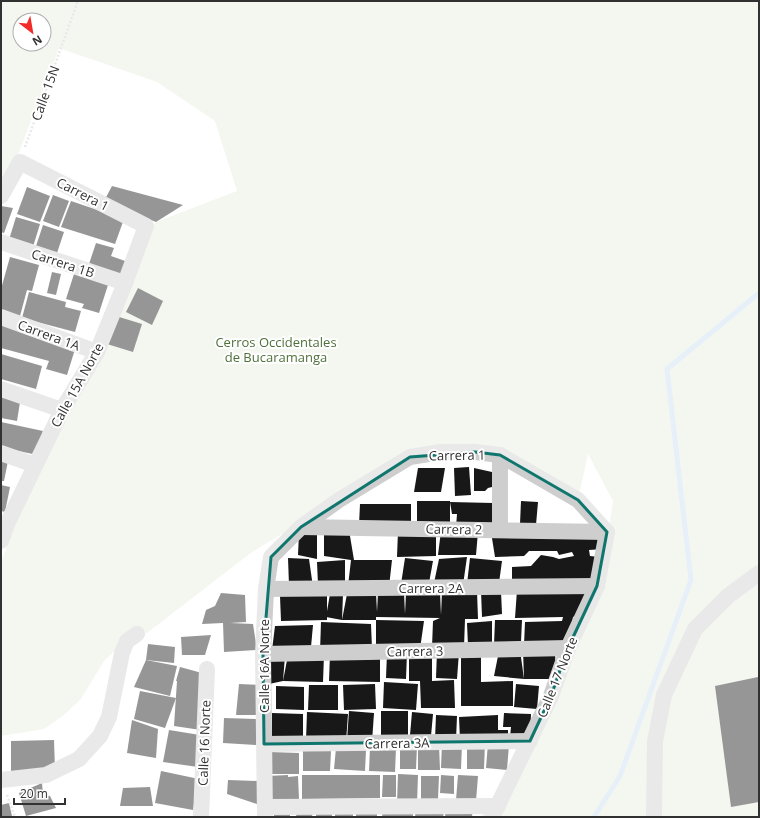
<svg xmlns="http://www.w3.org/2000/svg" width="760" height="818" font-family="'Open Sans',sans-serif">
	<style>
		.green { fill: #e5eede; fill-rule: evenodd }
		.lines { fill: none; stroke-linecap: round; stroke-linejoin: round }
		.stream { stroke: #c9ddef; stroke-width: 5 }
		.building { fill: #181818 }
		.path { stroke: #cecece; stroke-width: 2.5; stroke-dasharray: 2 2; stroke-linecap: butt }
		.minor { stroke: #cecece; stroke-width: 16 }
		.marked { fill: none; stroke: #0f766e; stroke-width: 3; stroke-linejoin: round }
		.labels { text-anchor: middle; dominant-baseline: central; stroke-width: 4; stroke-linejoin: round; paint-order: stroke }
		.street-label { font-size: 13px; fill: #313131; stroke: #fff }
		.park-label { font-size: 13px; fill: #4f703a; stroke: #fff }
	</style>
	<rect width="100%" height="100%" fill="#fff"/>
	<path class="green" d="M 1,1 L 759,1 L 759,817 L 480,817 L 530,745 L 601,578 L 613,501 L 588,454 L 578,500 L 500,455 L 410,457 L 252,552 L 147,633 L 136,633 L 123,643 L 104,661 L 81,699 L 64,715 L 44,729 L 1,736 L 1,562 L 16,523 L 149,227 L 156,222 L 237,191 L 215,121 L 157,82 L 59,48 L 16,160 L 1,189 ZM 20,20 L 44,20 L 44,44 L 20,44 Z"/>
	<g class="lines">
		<polyline class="stream" points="594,817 620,776 691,580 667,369 759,293"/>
	</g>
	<g class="building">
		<polygon points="112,186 183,205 156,222 104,201"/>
		<polygon points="27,187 50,196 40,222 17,214"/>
		<polygon points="53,195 69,201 59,227 43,221"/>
		<polygon points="71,201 124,219 115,244 61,227"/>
		<polygon points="1,206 13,208 4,233 1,232"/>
		<polygon points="16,217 40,224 32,250 8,243"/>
		<polygon points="43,225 64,232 56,256 35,249"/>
		<polygon points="96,243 114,248 111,256 128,262 122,278 88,267"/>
		<polygon points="10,257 39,265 32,291 27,290 20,316 1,311 1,289"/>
		<polygon points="52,272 61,274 56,295 47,293"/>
		<polygon points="74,274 108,285 99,313 82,308 84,304 66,299"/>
		<polygon points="138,288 163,301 152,325 126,312"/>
		<polygon points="29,292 66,302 65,307 81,311 75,332 22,318"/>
		<polygon points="116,316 142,324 133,352 107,344"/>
		<polygon points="1,324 76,346 67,375 46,369 49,361 1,348"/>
		<polygon points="1,354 42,366 36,389 1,379"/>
		<polygon points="1,393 21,396 17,421 1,418"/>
		<polygon points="1,422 43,431 37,455 1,447"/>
		<polygon points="1,460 8,461 4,481 1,481"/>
		<polygon points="469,467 471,495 455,496 454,468"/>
		<polygon points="418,468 445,468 441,492 414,492"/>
		<polygon points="474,468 492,472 492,487 488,488 485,491 474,491"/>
		<polygon points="1,485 10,487 5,512 1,511"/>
		<rect x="417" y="501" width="33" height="25"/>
		<polygon points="521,501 538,502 536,525 520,524"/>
		<polygon points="450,502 493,503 492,528 456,527 457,514 452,514"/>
		<polygon points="360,504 411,504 411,527 359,525"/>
		<polygon points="349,530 354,560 392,560 389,587 348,586 351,560 324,556 324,533"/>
		<polygon points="398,531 436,531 436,556 397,557"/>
		<polygon points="441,531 478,532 476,555 438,555"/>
		<polygon points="491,532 605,534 603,549 589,550 590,556 599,557 594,582 512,584 512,567 531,566 541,555 553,557 559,559 574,556 572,552 559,555 557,551 529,551 524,556 495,557"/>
		<polygon points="299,533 317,533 317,559 298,555"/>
		<polygon points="467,557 463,585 434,583 439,559"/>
		<polygon points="288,558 309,559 313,587 289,585"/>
		<polygon points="405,558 433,561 429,583 401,584"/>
		<polygon points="470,558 502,561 499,583 467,584"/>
		<polygon points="345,560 345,586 318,585 317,562"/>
		<polygon points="592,588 580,614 573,617 569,642 524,645 525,622 562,621 563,617 515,618 517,590"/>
		<polygon points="477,591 478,619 465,619 464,647 432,647 433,621 440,618 376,617 376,620 342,620 326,617 330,594 343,594 342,620 347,594 376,593 377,612 378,593 404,593 405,614 406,593 440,592 441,615 442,592"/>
		<polygon points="481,591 501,591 502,614 482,617"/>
		<polygon points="221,593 245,595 246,622 230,623 253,624 257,650 224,652 223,623 202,624 206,610 215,606"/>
		<polygon points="327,594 327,620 281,621 280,596"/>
		<polygon points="376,620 424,621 420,649 376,646"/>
		<polygon points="495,620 522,620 521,642 494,645"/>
		<polygon points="492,621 492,647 468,646 467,623"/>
		<polygon points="321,622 371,624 372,649 320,652"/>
		<polygon points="313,625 311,647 272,650 275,626"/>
		<polygon points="211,635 205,655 182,655 181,637"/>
		<polygon points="148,644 175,647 174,663 146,660"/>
		<polygon points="520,650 524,679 494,676 499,651"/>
		<polygon points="523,650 555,650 556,679 524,679"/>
		<polygon points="437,651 459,652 457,679 436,678"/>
		<polygon points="481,651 481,682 513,681 513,706 461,706 461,652"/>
		<polygon points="387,653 407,653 406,679 386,678"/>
		<polygon points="330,654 380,654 380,682 329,681"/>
		<polygon points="288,655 324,655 323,682 283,681 269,684 271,656 285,656 283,681"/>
		<polygon points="409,656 432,656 432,681 454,680 455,708 421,708 420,681 409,681"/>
		<polygon points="146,660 177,666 170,696 134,687"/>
		<polygon points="180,667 202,673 201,730 174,726 177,681 176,681"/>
		<polygon points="758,677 759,802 731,807 715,686"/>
		<polygon points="384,682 418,684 416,710 383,708"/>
		<polygon points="239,684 261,685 258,715 236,715"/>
		<polygon points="375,684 376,709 344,710 343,685"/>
		<polygon points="516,684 539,686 537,709 514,707"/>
		<polygon points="309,685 338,685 338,710 308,710"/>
		<polygon points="276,686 304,687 304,710 276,709"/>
		<polygon points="140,691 176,698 165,728 134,719"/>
		<polygon points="349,711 374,713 372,742 347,740"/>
		<rect x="381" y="711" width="27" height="26"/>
		<polygon points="307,712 348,714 346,742 306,740"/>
		<polygon points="412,712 433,714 431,736 410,735"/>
		<polygon points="272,713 303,714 303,741 272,742"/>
		<polygon points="504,713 531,714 530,738 510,737 511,727 503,727"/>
		<polygon points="436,715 457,716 456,740 435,739"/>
		<polygon points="498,715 498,730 508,730 508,738 460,740 459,717"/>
		<polygon points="224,718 257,719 256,745 223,743"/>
		<polygon points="132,720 158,729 156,758 127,753"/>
		<polygon points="169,730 200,735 198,767 163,762"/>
		<polygon points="54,740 55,769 11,772 11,741"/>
		<polygon points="442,743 462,744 461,769 441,768"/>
		<polygon points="467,743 485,743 484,769 467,769"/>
		<polygon points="488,743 509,744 507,770 486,768"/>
		<polygon points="418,745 439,745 440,770 418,770"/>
		<polygon points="400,746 417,746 416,769 400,769"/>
		<polygon points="370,747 396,748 395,772 369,771"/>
		<polygon points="336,748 366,750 365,771 334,769"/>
		<polygon points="303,750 331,751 330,771 303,771"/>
		<polygon points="269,752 299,753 299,774 269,774"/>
		<polygon points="161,771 199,779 193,810 155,803"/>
		<polygon points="398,774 418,775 417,804 397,803"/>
		<polygon points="288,775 288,777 298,776 299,799 269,804 267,776"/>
		<polygon points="302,775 380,775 380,798 302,799"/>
		<polygon points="383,775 396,775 396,797 382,797"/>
		<polygon points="441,775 454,776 454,794 440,793"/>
		<polygon points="458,775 478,776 476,801 456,800"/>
		<polygon points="421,776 439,776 438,799 421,799"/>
		<polygon points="228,780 258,781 260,805 227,794"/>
		<polygon points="42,783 43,795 50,796 56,808 26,816 19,793"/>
		<polygon points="150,787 153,806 120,806 123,788"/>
		<polygon points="9,803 12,816 1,817 1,805"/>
		<polygon points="332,807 332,817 316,817 316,809"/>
		<polygon points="377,807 377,817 356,817 356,809"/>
		<polygon points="413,807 413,817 382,817 383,808"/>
		<polygon points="445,807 443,817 415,817 416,808"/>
		<polygon points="446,807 473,807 472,817 445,817"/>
		<rect x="274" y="808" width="16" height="9"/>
		<rect x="335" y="808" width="18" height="9"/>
		<polygon points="297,809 313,809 312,817 296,817"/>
	</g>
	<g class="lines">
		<g class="path">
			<polyline points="25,147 78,1"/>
			<polyline points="7,795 15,817"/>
		</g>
		<g class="minor">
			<polyline points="1,196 20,162 146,226 125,283 97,352 62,410 8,522 1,541"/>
			<polyline points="1,242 125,283"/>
			<polyline points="1,317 97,352"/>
			<polyline points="1,389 62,410"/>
			<polyline points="1,453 35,465"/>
			<polyline points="301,527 607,532"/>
			<polyline points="500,530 500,455"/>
			<polyline points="266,589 597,586"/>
			<polyline points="263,654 568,648"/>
			<polyline points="264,744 530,741"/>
			<polyline points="1,780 46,775 79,759 100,736 109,717 122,653 127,641 137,634"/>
			<polyline points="265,807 498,806"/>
			<polyline points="201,817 207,669"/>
			<polyline points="265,817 263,654 266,589 271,557 301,527 339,500 410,457 441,452 475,452 500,455 578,500 607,532"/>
			<polyline points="492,817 551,696 568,648 597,586 607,532"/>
			<polyline points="654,817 655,741 664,695 695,629 728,596 759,573"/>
		</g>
	</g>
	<path d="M0 0H760V818H0ZM 475,452 L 500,455 L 578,500 L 607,532 L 597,586 L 568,648 L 551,696 L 530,741 L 264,744 L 263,654 L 271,557 L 301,527 L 410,457 Z" fill="#fff" fill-opacity=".55" fill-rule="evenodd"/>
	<path class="marked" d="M 475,452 L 500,455 L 578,500 L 607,532 L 597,586 L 568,648 L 551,696 L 530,741 L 264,744 L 263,654 L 271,557 L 301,527 L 410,457 Z"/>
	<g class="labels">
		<g class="street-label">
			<text transform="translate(45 93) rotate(-70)">Calle 15N</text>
			<text transform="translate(83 194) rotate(27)">Carrera 1</text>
			<text transform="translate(63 263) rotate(18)">Carrera 1B</text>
			<text transform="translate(49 335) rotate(20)">Carrera 1A</text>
			<text transform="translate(77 385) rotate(-61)">Calle 15A Norte</text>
			<text transform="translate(457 455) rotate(-1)">Carrera 1</text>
			<text transform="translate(454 529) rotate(1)">Carrera 2</text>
			<text x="431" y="588">Carrera 2A</text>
			<text transform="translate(415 651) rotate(-1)">Carrera 3</text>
			<text transform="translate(264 666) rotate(-90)">Calle 16A Norte</text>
			<text transform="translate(557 677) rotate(-68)">Calle 17 Norte</text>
			<text transform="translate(204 743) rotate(-88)">Calle 16 Norte</text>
			<text transform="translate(397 743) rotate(-1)">Carrera 3A</text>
		</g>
		<g class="park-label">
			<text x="276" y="342">Cerros Occidentales<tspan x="276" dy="15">de Bucaramanga</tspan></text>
		</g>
	</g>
	<rect width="760" height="818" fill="none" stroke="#313131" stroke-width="4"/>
	<g transform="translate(32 32) rotate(149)"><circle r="19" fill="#ffffff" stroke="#adadad"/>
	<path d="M0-3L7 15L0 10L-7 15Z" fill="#f22a28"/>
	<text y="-6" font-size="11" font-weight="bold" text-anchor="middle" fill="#313131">N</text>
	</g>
	<path d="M14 798v6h51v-6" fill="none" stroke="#313131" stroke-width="2"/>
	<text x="20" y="798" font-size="12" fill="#313131" stroke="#ffffff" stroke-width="3" paint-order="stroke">20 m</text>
</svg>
